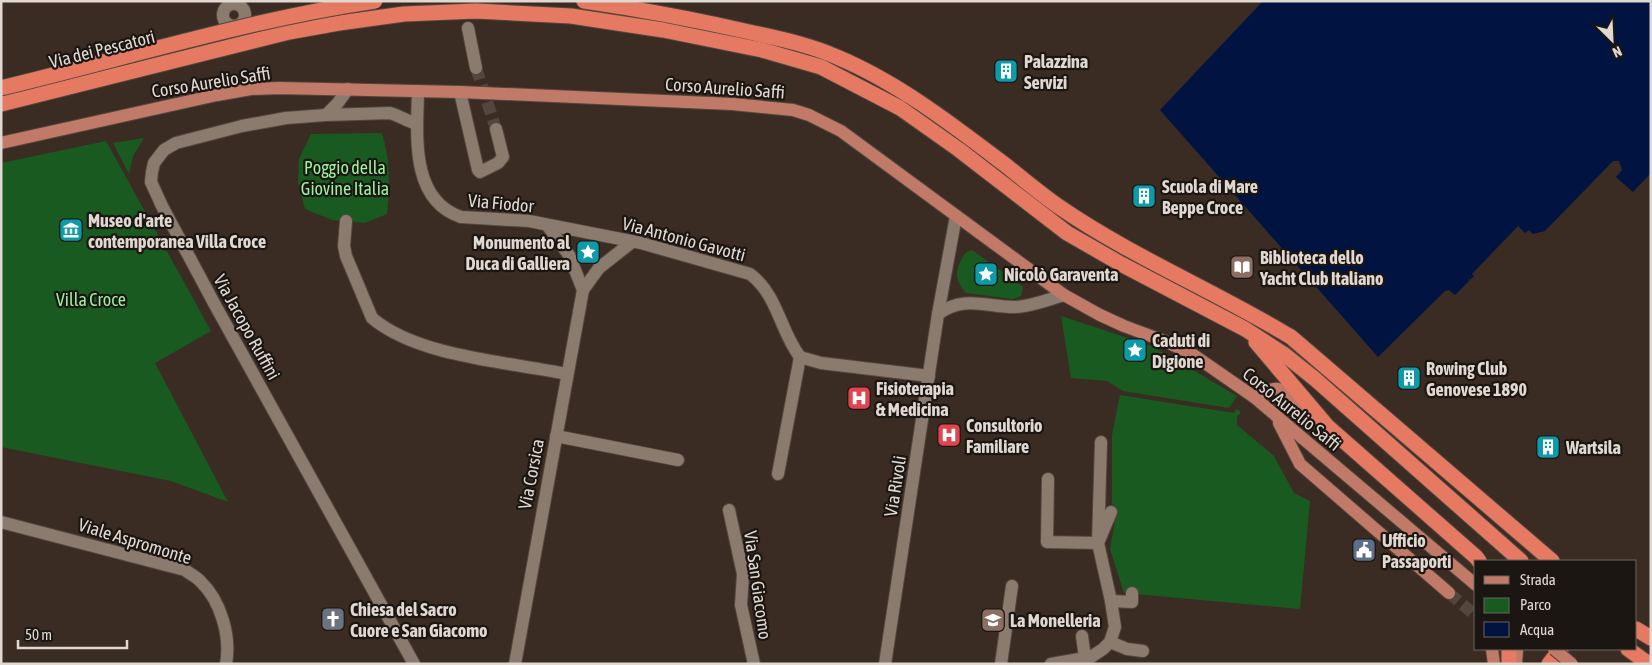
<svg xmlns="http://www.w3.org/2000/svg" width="1652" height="665" font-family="'Asap Condensed',sans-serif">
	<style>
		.green { fill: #195a21 }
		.water { fill: #001341 }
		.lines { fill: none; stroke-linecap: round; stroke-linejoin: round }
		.minor-tunnel { stroke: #53463c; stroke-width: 12; stroke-dasharray: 12 6; stroke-linecap: butt }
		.major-tunnel { stroke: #53463c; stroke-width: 12; stroke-dasharray: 12 6; stroke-linecap: butt }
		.minor-casing { stroke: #53473f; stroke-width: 14 }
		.major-casing { stroke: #53473f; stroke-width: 14 }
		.highway-casing { stroke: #53473f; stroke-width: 17 }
		.minor { stroke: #8b7b6f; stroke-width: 12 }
		.major { stroke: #c17a67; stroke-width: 12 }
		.highway { stroke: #e57962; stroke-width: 15 }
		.major-bridge-casing { stroke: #53473f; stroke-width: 14; stroke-linecap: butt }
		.highway-bridge-casing { stroke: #53473f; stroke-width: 17; stroke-linecap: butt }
		.major-bridge { stroke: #c17a67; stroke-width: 12 }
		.highway-bridge { stroke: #e57962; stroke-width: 15 }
		.labels { text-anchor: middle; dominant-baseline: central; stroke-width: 4.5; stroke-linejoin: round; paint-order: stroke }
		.street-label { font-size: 18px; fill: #e1d8d2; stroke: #1c1612 }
		.poi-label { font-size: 18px; font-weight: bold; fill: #e1d8d2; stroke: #1c1612; text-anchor: start }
		.park-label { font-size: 18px; fill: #98f39c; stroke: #1c1612 }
	</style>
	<rect width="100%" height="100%" fill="#3a2c22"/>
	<g class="green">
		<path d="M 382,133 C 390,160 390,186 387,214 L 365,223 L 332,220 L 305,209 L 298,183 L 299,159 L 311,134 Z"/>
		<polygon points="144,138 133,156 129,174 113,143"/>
		<polygon points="106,141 211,331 155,363 228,502 171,481 1,447 1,163"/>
		<path d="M 972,250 L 1023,287 L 1021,296 L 1013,299 L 966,293 C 956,281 954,274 961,260 C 964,254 965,252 972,250 Z"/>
		<polygon points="1061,316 1152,346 1237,396 1229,408 1123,391 1107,381 1071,378"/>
		<polygon points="1120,395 1234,413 1236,409 1240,411 1240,414 1237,416 1237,425 1274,456 1294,493 1310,501 1300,609 1124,593 1110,549 1117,510 1112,503 1112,435"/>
	</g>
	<polygon class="water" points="1263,1 1651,1 1651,173 1633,192 1616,177 1622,170 1619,161 1613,161 1545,231 1533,234 1529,230 1525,233 1518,226 1472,274 1474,276 1470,280 1468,278 1469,281 1455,295 1449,290 1445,291 1378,357 1160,110"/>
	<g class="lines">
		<polyline class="minor-tunnel" points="476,68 496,129"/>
		<polyline class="major-tunnel" points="1449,593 1476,616"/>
		<g class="minor-casing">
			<g id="minor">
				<circle cx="234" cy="15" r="11"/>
				<polyline points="468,28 476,68"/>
				<polyline points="348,89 337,104 326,115 286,118 242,126 176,143 164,150 154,163 152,172 151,182 162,206 215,305 414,664"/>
				<path d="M 418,92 C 417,135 410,200 461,217 L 529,221 L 641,243 L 750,274 C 778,295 780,331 800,357 L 821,363 L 929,376"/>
				<polyline points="460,92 478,170 480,172 498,163 503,157 496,129"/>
				<path d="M 326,115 L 390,113 C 400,116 407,121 417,124"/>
				<path d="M 346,221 L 344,246 L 346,256 L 372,318 C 418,357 509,362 567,374"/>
				<polyline points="547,225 569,255 583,290"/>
				<path d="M 938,314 C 964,295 986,307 1014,307 C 1029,307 1050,299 1064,295"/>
				<polyline points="556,436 678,460"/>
				<polyline points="778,474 800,357"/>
				<polyline points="1048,479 1047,542 1098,543 1111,512"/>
				<polyline points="729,510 743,574 741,605 754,664"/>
				<path d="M 1,522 L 185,570 C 190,574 197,577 201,582 C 221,601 231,637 226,664"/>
				<polyline points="1111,601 1132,602 1132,593"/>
				<polyline points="1082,636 1085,658"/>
				<polyline points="1110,642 1127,649 1143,651"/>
				<polyline points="515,664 583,290 599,268 632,242"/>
				<polyline points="885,664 938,314 956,216"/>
				<polyline points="1001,664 1012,586"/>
				<polyline points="1051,664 1091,657 1103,649 1110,642 1115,627 1111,601 1098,543 1101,442"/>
			</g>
		</g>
		<g class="major-casing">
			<g id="major">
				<polyline points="1,143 217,95 251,89 279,88 460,92 732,104 793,110 809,115 841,131 1064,295 1100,315 1124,326 1167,342 1192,354 1254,397 1476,585"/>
				<path d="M 1254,397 C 1281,382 1282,389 1306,406"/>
				<polyline points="1279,423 1300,464 1449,593"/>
				<polyline points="1492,649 1494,664"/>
				<polyline points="1516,664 1517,649"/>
			</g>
		</g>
		<g class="highway-casing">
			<g id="highway">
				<path d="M 584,1 C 639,9 692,19 745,31 C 776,38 808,44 837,57 C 899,83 954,126 1008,167 C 1024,180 1041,194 1058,206 C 1132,257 1215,291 1291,337 L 1552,561"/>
				<polyline points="1,104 289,32 339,23 404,14 476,11 571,16 663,30 762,50 821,67 900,108 958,149 1067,233 1121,264 1245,329 1285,355 1315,379 1521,561"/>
				<polyline points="1256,342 1328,427 1476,557 1479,561"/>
				<polyline points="1636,629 1651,638"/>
				<polyline points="1628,649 1649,664"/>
				<polyline points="1509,664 1509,649"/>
				<polyline points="1549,664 1561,649"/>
			</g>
		</g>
		<use href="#minor" class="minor"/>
		<use href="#major" class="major"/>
		<use href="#highway" class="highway"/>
		<g class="major-bridge-casing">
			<polyline id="major-bridge" points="1554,649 1572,664"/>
		</g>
		<g class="highway-bridge-casing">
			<path id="highway-bridge" d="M 1,88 C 126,58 248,20 375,1"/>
		</g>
		<use href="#major-bridge" class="major-bridge"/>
		<use href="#highway-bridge" class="highway-bridge"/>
	</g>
	<defs>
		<g id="building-square" transform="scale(1.25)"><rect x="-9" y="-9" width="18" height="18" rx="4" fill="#0f9aa8" stroke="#1c1612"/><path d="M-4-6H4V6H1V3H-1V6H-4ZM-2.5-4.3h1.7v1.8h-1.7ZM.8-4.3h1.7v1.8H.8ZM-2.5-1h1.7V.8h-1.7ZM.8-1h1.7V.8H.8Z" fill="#fff"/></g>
		<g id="museum-square" transform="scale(1.25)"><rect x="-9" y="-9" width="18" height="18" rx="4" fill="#0f9aa8" stroke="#1c1612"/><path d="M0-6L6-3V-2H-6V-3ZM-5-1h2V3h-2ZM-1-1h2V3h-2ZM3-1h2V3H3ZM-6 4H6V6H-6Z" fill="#fff"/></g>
		<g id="sight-square" transform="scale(1.25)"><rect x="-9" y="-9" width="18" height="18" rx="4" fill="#0f9aa8" stroke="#1c1612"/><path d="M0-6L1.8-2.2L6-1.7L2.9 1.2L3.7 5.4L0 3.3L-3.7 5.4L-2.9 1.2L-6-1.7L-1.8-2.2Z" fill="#fff"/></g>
		<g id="library-square" transform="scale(1.25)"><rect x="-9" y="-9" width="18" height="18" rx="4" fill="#8d6e63" stroke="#1c1612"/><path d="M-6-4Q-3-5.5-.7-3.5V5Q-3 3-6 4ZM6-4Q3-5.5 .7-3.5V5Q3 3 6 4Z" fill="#fff"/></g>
		<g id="hospital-square" transform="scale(1.25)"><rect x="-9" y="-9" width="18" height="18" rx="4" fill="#e0444e" stroke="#1c1612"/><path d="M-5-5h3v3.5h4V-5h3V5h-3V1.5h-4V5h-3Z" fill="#fff"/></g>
		<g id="civic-square" transform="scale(1.25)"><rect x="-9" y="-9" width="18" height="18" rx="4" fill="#5c6f8a" stroke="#1c1612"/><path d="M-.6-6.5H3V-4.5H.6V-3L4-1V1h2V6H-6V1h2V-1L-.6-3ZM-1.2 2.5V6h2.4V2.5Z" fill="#fff"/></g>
		<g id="church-square" transform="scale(1.25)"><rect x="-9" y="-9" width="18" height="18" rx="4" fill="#6b7280" stroke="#1c1612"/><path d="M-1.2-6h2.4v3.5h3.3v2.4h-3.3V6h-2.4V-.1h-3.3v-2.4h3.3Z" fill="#fff"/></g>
		<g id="school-square" transform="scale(1.25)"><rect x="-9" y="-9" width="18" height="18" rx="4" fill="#8d6e63" stroke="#1c1612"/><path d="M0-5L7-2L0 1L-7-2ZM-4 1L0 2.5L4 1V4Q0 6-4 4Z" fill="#fff"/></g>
	</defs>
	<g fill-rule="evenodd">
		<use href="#building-square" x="1006" y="71"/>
		<use href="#building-square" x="1144" y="196"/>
		<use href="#museum-square" x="71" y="230"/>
		<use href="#sight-square" x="588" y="252"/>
		<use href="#library-square" x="1242" y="267"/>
		<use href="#sight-square" x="986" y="274"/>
		<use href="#sight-square" x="1135" y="350"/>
		<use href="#building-square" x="1409" y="378"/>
		<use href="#hospital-square" x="859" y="398"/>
		<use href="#hospital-square" x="949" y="435"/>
		<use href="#building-square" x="1548" y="447"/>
		<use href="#civic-square" x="1364" y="550"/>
		<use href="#church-square" x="333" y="619"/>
		<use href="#school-square" x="993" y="620"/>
	</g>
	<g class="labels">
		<g class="street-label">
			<text transform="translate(102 49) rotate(-14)">Via dei Pescatori</text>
			<text transform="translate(211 82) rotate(-9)">Corso Aurelio Saffi</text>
			<text transform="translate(725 88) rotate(4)">Corso Aurelio Saffi</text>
			<text transform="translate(501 203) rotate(5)">Via Fiodor</text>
			<text transform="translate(684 239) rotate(15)">Via Antonio Gavotti</text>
			<text transform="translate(247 327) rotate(61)">Via Jacopo Ruffini</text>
			<text transform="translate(1292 409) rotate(39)">Corso Aurelio Saffi</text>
			<text transform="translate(531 474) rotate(-79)">Via Corsica</text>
			<text transform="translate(895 486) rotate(-81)">Via Rivoli</text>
			<text transform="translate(135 541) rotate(17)">Viale Aspromonte</text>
			<text transform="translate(758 585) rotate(82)">Via San Giacomo</text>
		</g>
		<g class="poi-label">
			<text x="1024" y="61">Palazzina<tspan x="1024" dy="21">Servizi</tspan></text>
			<text x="1162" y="186">Scuola di Mare<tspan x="1162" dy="21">Beppe Croce</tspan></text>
			<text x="88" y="220">Museo d'arte<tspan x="88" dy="21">contemporanea Villa Croce</tspan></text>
			<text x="570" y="242" text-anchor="end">Monumento al<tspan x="570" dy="21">Duca di Galliera</tspan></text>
			<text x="1260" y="257">Biblioteca dello<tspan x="1260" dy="21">Yacht Club Italiano</tspan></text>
			<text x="1004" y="274">Nicolò Garaventa</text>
			<text x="1152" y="340">Caduti di<tspan x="1152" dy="21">Digione</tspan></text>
			<text x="1426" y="368">Rowing Club<tspan x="1426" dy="21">Genovese 1890</tspan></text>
			<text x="876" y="388">Fisioterapia<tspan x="876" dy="21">&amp; Medicina</tspan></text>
			<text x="966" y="425">Consultorio<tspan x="966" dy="21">Familiare</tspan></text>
			<text x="1566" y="447">Wartsila</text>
			<text x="1382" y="540">Ufficio<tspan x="1382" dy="21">Passaporti</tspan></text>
			<text x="350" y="609">Chiesa del Sacro<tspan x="350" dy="21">Cuore e San Giacomo</tspan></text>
			<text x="1010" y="620">La Monelleria</text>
		</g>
		<g class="park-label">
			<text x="345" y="167">Poggio della<tspan x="345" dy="21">Giovine Italia</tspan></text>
			<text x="91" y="299">Villa Croce</text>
		</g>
	</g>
	<rect width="1652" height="665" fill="none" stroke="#e1d8d2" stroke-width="5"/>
	<rect x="1474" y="560" width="162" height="90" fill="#1c1612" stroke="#6b645f"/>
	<rect x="1484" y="576" width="25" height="8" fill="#c17a67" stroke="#6b645f"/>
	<text x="1520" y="585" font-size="15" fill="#e1d8d2">Strada</text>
	<rect x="1484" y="598" width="25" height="15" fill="#195a21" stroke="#6b645f"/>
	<text x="1520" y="610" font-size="15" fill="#e1d8d2">Parco</text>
	<rect x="1484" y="622" width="25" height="15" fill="#001341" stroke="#6b645f"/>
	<text x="1520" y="635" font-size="15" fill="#e1d8d2">Acqua</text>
	<g transform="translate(1612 40) rotate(156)" stroke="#1c1612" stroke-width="4" paint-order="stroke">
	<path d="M0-4L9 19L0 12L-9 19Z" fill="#e1d8d2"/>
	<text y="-8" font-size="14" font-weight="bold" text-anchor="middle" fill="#e1d8d2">N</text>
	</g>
	<path d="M18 640v8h109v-8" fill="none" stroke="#e1d8d2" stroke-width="2.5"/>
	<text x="25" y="640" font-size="15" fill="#e1d8d2" stroke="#1c1612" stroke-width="4" paint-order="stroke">50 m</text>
</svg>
